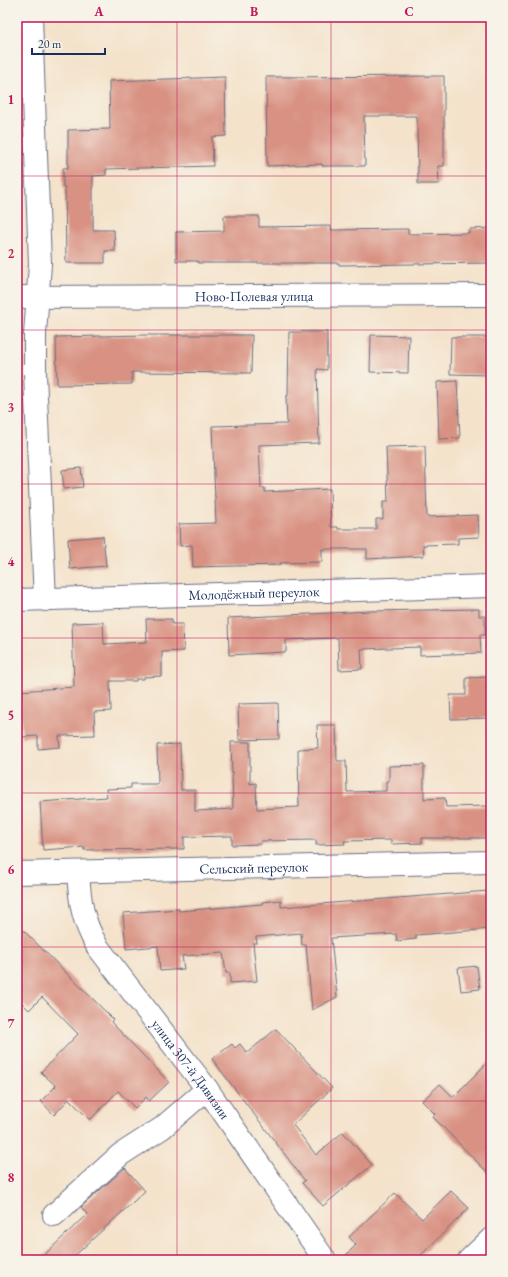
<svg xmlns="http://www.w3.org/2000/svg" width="508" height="1277" font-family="'EB Garamond',serif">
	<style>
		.building { fill: #d89182 }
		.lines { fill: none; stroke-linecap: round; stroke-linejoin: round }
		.minor-casing { stroke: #676e84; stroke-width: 24 }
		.minor { stroke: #fff; stroke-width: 22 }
		.grid { fill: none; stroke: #c2185b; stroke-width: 1; stroke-opacity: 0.55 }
		.labels { text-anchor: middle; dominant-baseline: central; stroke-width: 4; stroke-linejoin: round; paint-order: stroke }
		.street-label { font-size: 14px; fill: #1b2f5e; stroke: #f7f3e8 }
		.neatline { fill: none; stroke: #c2185b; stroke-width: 1.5 }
		.grid-label { font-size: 13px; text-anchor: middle; font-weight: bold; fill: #c2185b }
	</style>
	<rect width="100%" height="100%" fill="#f7f3e8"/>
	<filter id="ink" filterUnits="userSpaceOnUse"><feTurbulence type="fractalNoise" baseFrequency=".025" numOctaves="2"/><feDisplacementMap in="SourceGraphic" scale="8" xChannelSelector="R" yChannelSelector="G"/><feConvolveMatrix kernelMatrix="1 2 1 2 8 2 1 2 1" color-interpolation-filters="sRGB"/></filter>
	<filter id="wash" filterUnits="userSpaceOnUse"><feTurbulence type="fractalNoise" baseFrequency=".012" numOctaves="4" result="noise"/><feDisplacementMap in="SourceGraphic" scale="16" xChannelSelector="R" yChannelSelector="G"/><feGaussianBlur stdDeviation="0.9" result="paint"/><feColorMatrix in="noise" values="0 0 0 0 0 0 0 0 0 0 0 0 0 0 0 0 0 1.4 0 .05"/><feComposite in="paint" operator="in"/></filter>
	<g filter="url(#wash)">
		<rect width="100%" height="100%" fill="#f4e2ca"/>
		<g id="blocks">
			<g class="building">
				<polygon points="444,76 444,166 438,166 439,184 418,184 417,116 364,116 365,166 322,166 322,164 267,166 266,77"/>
				<polygon points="225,77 226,136 212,137 213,166 106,169 106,175 93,176 93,230 114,230 115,251 105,251 105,263 66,263 65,187 63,187 63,168 68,168 68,130 110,129 109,81"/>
				<polygon points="224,216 259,216 259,227 331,226 331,230 408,229 408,234 469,233 469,229 491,228 491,263 339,265 339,263 198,263 198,261 176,261 176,232 224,231"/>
				<polygon points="289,332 327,332 327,370 317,369 319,443 259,445 261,488 265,488 265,492 330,489 331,527 338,527 338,529 376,529 376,519 383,519 383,502 388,502 386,447 425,446 427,517 478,515 479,537 458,538 458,544 423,545 424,556 367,559 367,549 322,549 322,562 280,563 280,565 193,567 192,545 180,546 179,524 216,523 212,426 287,424 286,396 288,396"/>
				<polygon points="145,335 252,335 251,373 132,372 132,384 57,385 56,337"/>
				<polygon points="371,335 409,336 408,373 370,372"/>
				<polygon points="451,337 489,337 488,375 450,374"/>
				<polygon points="457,381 460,438 439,439 437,382"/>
				<polygon points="81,468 83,487 64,489 62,470"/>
				<polygon points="103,536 106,566 70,569 68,539"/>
				<polygon points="479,609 479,616 485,616 485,635 480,635 481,653 420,655 420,647 361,649 362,669 339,670 338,638 286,640 286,652 229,655 228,618 370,611"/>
				<polygon points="146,619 172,619 172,624 183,624 184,651 162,652 162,676 144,677 144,679 136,679 136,681 110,681 111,711 94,712 95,735 59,736 60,747 38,749 38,736 22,737 19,691 74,687 72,623 103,622 104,644 147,642"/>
				<polygon points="487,677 488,690 491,690 491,718 451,719 450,695 466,695 466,678"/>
				<polygon points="278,703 279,739 239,740 238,704"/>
				<polygon points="317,725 336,725 337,761 346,761 347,792 386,791 386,781 389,781 389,766 424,765 424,799 445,798 446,807 491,806 491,838 422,838 422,843 391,844 391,840 344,841 345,844 316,845 316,840 261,841 261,844 232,845 232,836 184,837 184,849 84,850 84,847 43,850 40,802 107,797 106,789 131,788 131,784 158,784 157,745 180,744 181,790 195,790 195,811 233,809 231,742 250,742 250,784 256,783 257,809 299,807 298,749 318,748"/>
				<polygon points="489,891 491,929 416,935 416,939 397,941 396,934 331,938 337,997 312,1010 306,945 302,945 301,933 256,937 257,943 253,943 257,981 230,983 230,973 226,973 223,953 182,956 184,969 160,971 158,946 126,949 123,913 179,909 179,911 262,904 262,902 281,900 281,907"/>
				<polygon points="17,924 113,1019 111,1022 169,1082 149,1101 146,1097 135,1108 118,1091 90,1120 69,1099 54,1115 41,1101 56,1086 41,1072 78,1034 42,997 29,1010 17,998"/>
				<polygon points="477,966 480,989 461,991 458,968"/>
				<polygon points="276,1029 332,1088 293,1125 316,1155 343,1132 372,1165 323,1206 302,1183 305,1181 212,1059 232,1044 235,1048 240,1044 247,1053"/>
				<polygon points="491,1059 491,1176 433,1117 435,1114 422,1101 440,1084 453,1097"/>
				<polygon points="125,1168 145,1191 70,1260 39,1260 87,1214 81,1207"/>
				<polygon points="451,1191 469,1208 416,1260 341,1260 356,1245 349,1237 395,1193 422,1219"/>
			</g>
		</g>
	</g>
	<g filter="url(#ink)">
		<use href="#blocks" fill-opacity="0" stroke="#676e84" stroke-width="1"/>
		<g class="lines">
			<g class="minor-casing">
				<g id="minor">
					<polyline points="31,17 40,264 35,334 35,374 45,600"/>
					<path id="s1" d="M 17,297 L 491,295"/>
					<path id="s2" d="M 17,600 L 491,586"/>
					<path id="s3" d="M 78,872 C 80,903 82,919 97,946 L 207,1089 L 325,1260"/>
					<path id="s4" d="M 17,873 L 491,862"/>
					<polyline points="54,1215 120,1155 162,1128 207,1089"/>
					<polyline points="469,1260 491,1239"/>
				</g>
			</g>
			<use href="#minor" class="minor"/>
		</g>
	</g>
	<path class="grid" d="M 177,17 L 177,1260M 331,17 L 331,1260M 17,176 L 491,176M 17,330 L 491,330M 17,484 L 491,484M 17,638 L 491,638M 17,793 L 491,793M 17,947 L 491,947M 17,1101 L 491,1101"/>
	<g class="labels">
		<g class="street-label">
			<text stroke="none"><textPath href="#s1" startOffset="237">Ново-Полевая улица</textPath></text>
			<text stroke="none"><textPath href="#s2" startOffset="237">Молодёжный переулок</textPath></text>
			<text stroke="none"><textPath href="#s4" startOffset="237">Сельский переулок</textPath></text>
			<text stroke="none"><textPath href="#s3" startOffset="232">улица 307-й Дивизии</textPath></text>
		</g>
	</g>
	<rect width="508" height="1277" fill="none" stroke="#f7f3e8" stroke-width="44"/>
	<path d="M32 48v6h73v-6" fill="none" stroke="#1b2f5e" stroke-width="2"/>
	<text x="38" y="48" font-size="12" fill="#1b2f5e" stroke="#f7f3e8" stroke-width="3" paint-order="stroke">20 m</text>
	<rect x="22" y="22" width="464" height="1233" class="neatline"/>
	<g class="grid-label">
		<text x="99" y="16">A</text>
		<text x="254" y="16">B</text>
		<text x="409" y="16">C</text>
		<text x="11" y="104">1</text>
		<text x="11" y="258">2</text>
		<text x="11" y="412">3</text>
		<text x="11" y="566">4</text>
		<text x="11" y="720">5</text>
		<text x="11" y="874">6</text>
		<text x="11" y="1028">7</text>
		<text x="11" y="1182">8</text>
	</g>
</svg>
